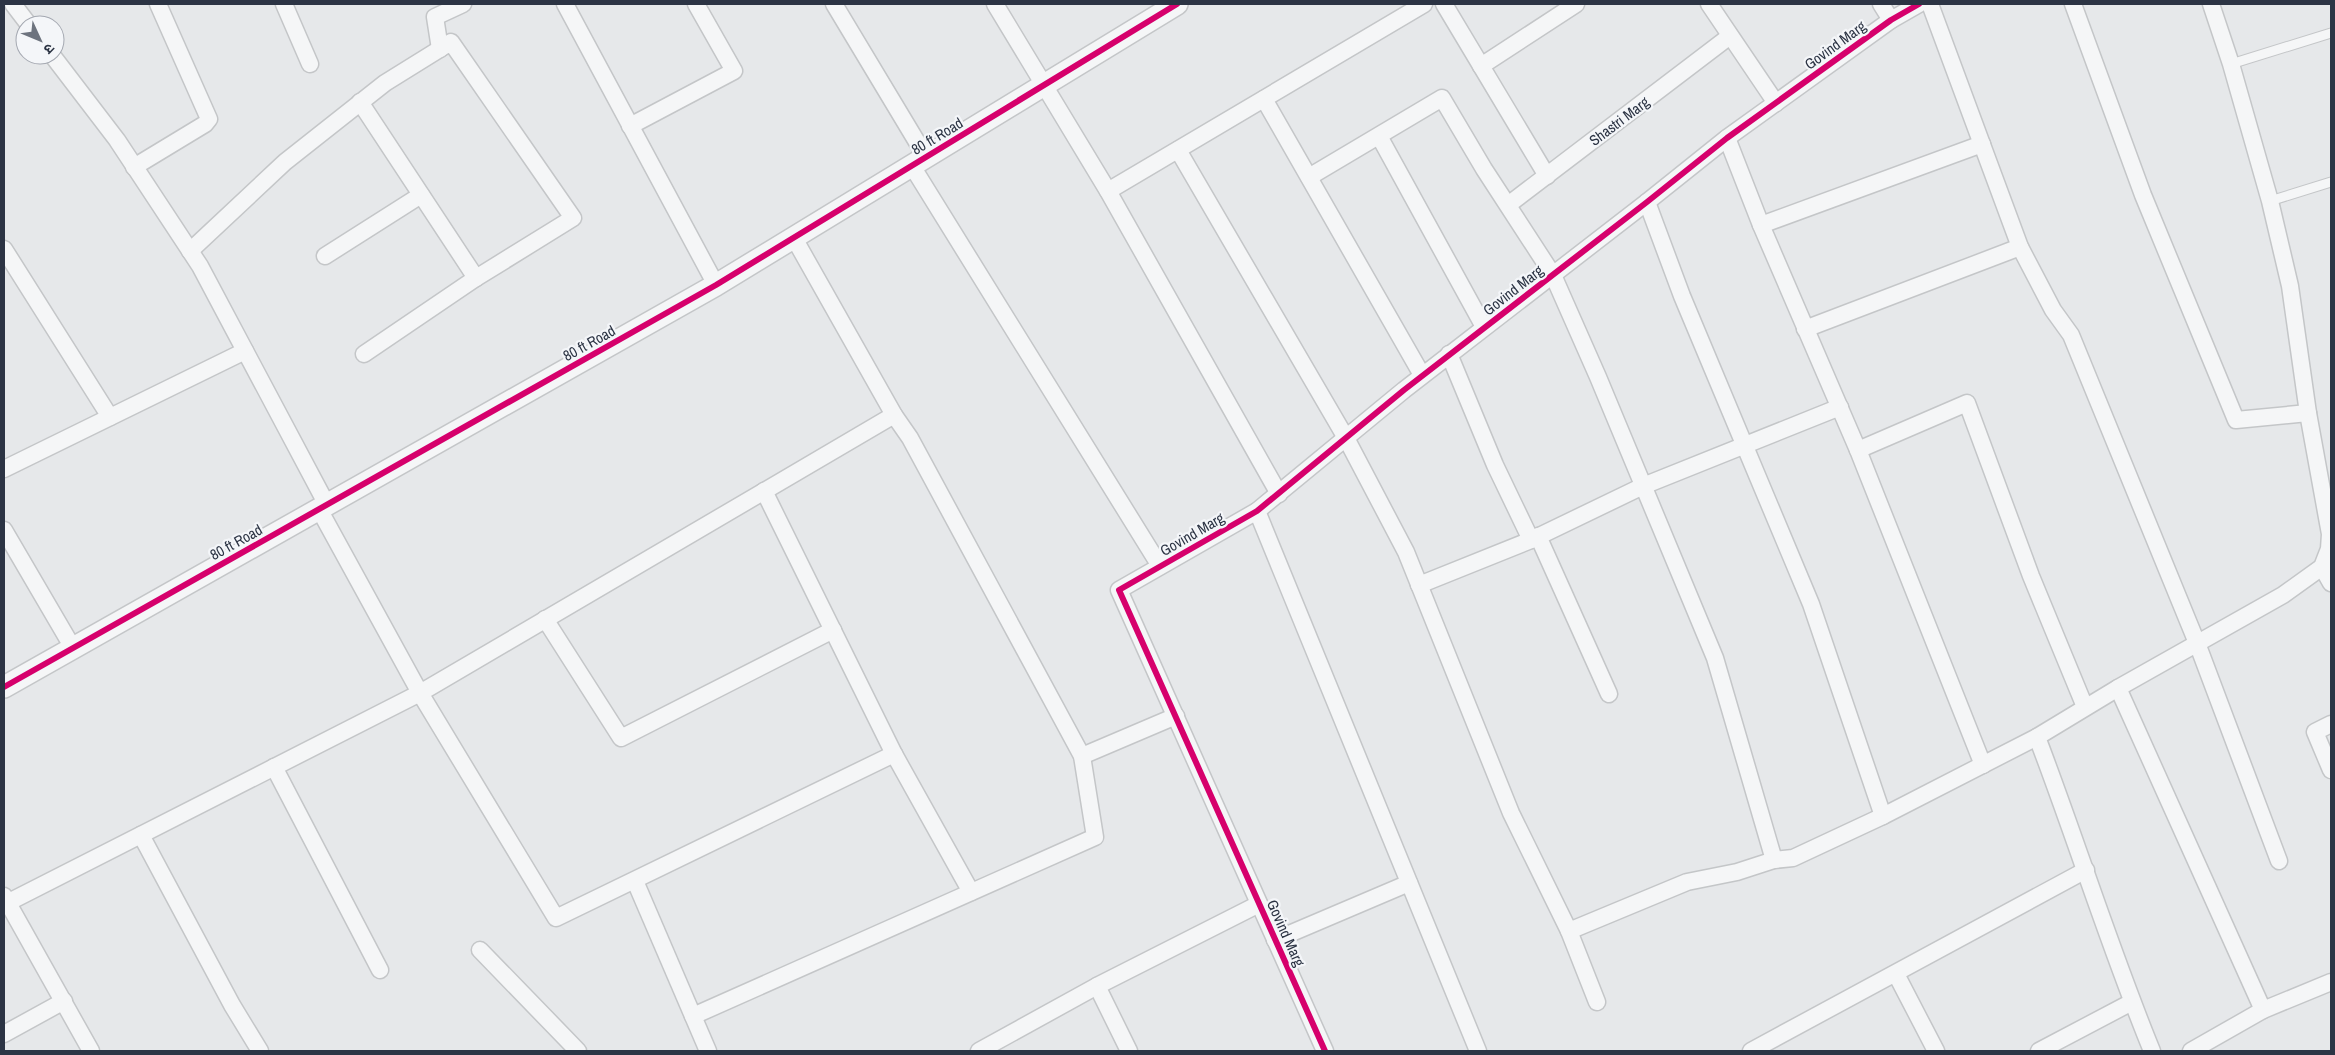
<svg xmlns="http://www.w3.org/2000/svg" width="2335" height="1055" font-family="'Archivo Narrow','Noto Sans Devanagari',sans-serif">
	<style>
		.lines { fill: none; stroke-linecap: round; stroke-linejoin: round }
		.service-casing { stroke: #c4c6c8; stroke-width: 11 }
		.minor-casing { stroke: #c4c6c8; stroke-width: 19 }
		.tertiary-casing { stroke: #c4c6c8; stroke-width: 24 }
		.service { stroke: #f5f6f7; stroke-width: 9 }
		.minor { stroke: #f5f6f7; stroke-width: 16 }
		.tertiary { stroke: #f5f6f7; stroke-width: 21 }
		.cycleway-casing { stroke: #f4f6f9; stroke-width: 9 }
		.cycleway { stroke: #d6006c; stroke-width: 6 }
		.labels { text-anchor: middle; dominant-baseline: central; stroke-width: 4.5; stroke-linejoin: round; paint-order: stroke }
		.street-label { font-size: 15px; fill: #2c3444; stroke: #f4f6f9 }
	</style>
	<rect width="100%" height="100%" fill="#e6e8ea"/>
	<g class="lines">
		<g class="service-casing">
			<g id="service">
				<polyline points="2231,64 2331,33"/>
				<polyline points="2270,201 2331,182"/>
			</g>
		</g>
		<g class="minor-casing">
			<g id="minor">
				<polyline points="13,4 29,25"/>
				<polyline points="284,4 310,64"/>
				<polyline points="565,4 716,285"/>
				<polyline points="834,4 926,157"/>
				<polyline points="995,4 1108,191 1279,494"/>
				<polyline points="1444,4 1547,176"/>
				<polyline points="1709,4 1776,103"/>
				<polyline points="1881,4 1891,20"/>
				<polyline points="1930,4 2020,247 2053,310 2071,335 2197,643 2279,861"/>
				<polyline points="2073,4 2143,195 2236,420 2308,413"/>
				<polyline points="440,49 435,17 463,4"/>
				<polyline points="52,55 117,140 200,266 327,505"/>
				<polyline points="1481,66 1576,4"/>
				<polyline points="1264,99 1422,375"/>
				<polyline points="360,102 476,278"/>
				<polyline points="630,126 734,71 696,4"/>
				<polyline points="1379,136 1484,327"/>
				<polyline points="1727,138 1761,225 1858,450 1983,765"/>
				<polyline points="1178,150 1346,438 1406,552 1511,813 1569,931"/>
				<polyline points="912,166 1160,566"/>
				<polyline points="134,167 205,124 209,119 158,4"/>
				<polyline points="1309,177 1442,98 1484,169 1553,275 1598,377 1715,658 1774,860"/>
				<polyline points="1108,191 1424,4"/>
				<polyline points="1647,202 1682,296 1811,604 1883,816"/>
				<polyline points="1508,205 1730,36"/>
				<polyline points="1761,225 1982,144"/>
				<polyline points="4,249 110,417"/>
				<polyline points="190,251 285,162 385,83 451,42 573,218 476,278 364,354"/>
				<polyline points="325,256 421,195"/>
				<polyline points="1805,329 2020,247"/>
				<polyline points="1449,354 1495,465 1531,540 1643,486 1840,407"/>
				<polyline points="1858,450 1967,403 2031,576 2085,707"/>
				<polyline points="4,469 245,351"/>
				<polyline points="764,491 894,754 971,892"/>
				<polyline points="319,509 420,693 556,918 894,754"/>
				<polyline points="1257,511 1478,1051"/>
				<polyline points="4,530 73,648"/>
				<polyline points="1538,536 1609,694"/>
				<polyline points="2322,567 2331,583"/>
				<polyline points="1419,585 1531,540"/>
				<polyline points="545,619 621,738 833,630"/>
				<polyline points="2118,688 2263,1010"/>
				<polyline points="2331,724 2315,732 2331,770"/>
				<polyline points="1082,756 1176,716"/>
				<polyline points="274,767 380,970"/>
				<polyline points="141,835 232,1005 260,1051"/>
				<polyline points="635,881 708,1051"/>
				<polyline points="4,896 91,1051"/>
				<polyline points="7,903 420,693 894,415"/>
				<polyline points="1275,940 1409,883"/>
				<polyline points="480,950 578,1051"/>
				<polyline points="1896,974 1936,1051"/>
				<polyline points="1597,1002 1569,931 1687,882 1737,872 1774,860 1793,858 1883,816 2037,737"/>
				<polyline points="693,1016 1095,837 1082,756 910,438 894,415 794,238"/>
				<polyline points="4,1034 64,1001"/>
				<polyline points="979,1051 1097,986"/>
				<polyline points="1129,1051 1097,986 1259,904"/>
				<polyline points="1325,1051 1119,590 1257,511 1404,390 1647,202 1727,138 1891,20 1919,4"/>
				<polyline points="1751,1051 2086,870"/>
				<polyline points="2039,1051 2132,1002"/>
				<path d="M 2152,1051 C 2110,949 2077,842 2037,737 L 2118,688 L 2283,595 L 2322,567 L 2329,549 L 2330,534 L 2308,413 L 2290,286 L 2270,201 L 2231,64 L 2211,4"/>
				<polyline points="2191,1051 2263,1010 2331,982"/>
			</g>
		</g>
		<g class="tertiary-casing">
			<polyline id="tertiary" points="4,687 716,285 1177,4"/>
		</g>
		<use href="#service" class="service"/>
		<use href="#minor" class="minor"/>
		<use href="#tertiary" class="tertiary"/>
		<g class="cycleway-casing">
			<g id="cycleway">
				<polyline points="4,687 716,285 1177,4"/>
				<polyline points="1325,1051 1119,590 1257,511 1404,390 1647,202 1727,138 1891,20 1919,4"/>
			</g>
		</g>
		<use href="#cycleway" class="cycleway"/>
	</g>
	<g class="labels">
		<g class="street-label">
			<text transform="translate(1835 45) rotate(-36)">Govind Marg</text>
			<text transform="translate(1619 121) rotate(-37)">Shastri Marg</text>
			<text transform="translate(937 136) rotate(-31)">80 ft Road</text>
			<text transform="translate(1513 290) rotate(-38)">Govind Marg</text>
			<text transform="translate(589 343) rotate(-29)">80 ft Road</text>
			<text transform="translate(1192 534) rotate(-30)">Govind Marg</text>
			<text transform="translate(236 542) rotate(-29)">80 ft Road</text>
			<text transform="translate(1286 933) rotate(66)">Govind Marg</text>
		</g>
	</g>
	<rect width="2335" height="1055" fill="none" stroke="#2c3444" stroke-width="10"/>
	<g transform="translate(40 40) rotate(134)"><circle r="24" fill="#f4f6f9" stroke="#a4a8b1"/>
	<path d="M0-4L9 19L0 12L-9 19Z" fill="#6d737e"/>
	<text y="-8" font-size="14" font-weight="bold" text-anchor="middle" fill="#2c3444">उ</text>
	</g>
</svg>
